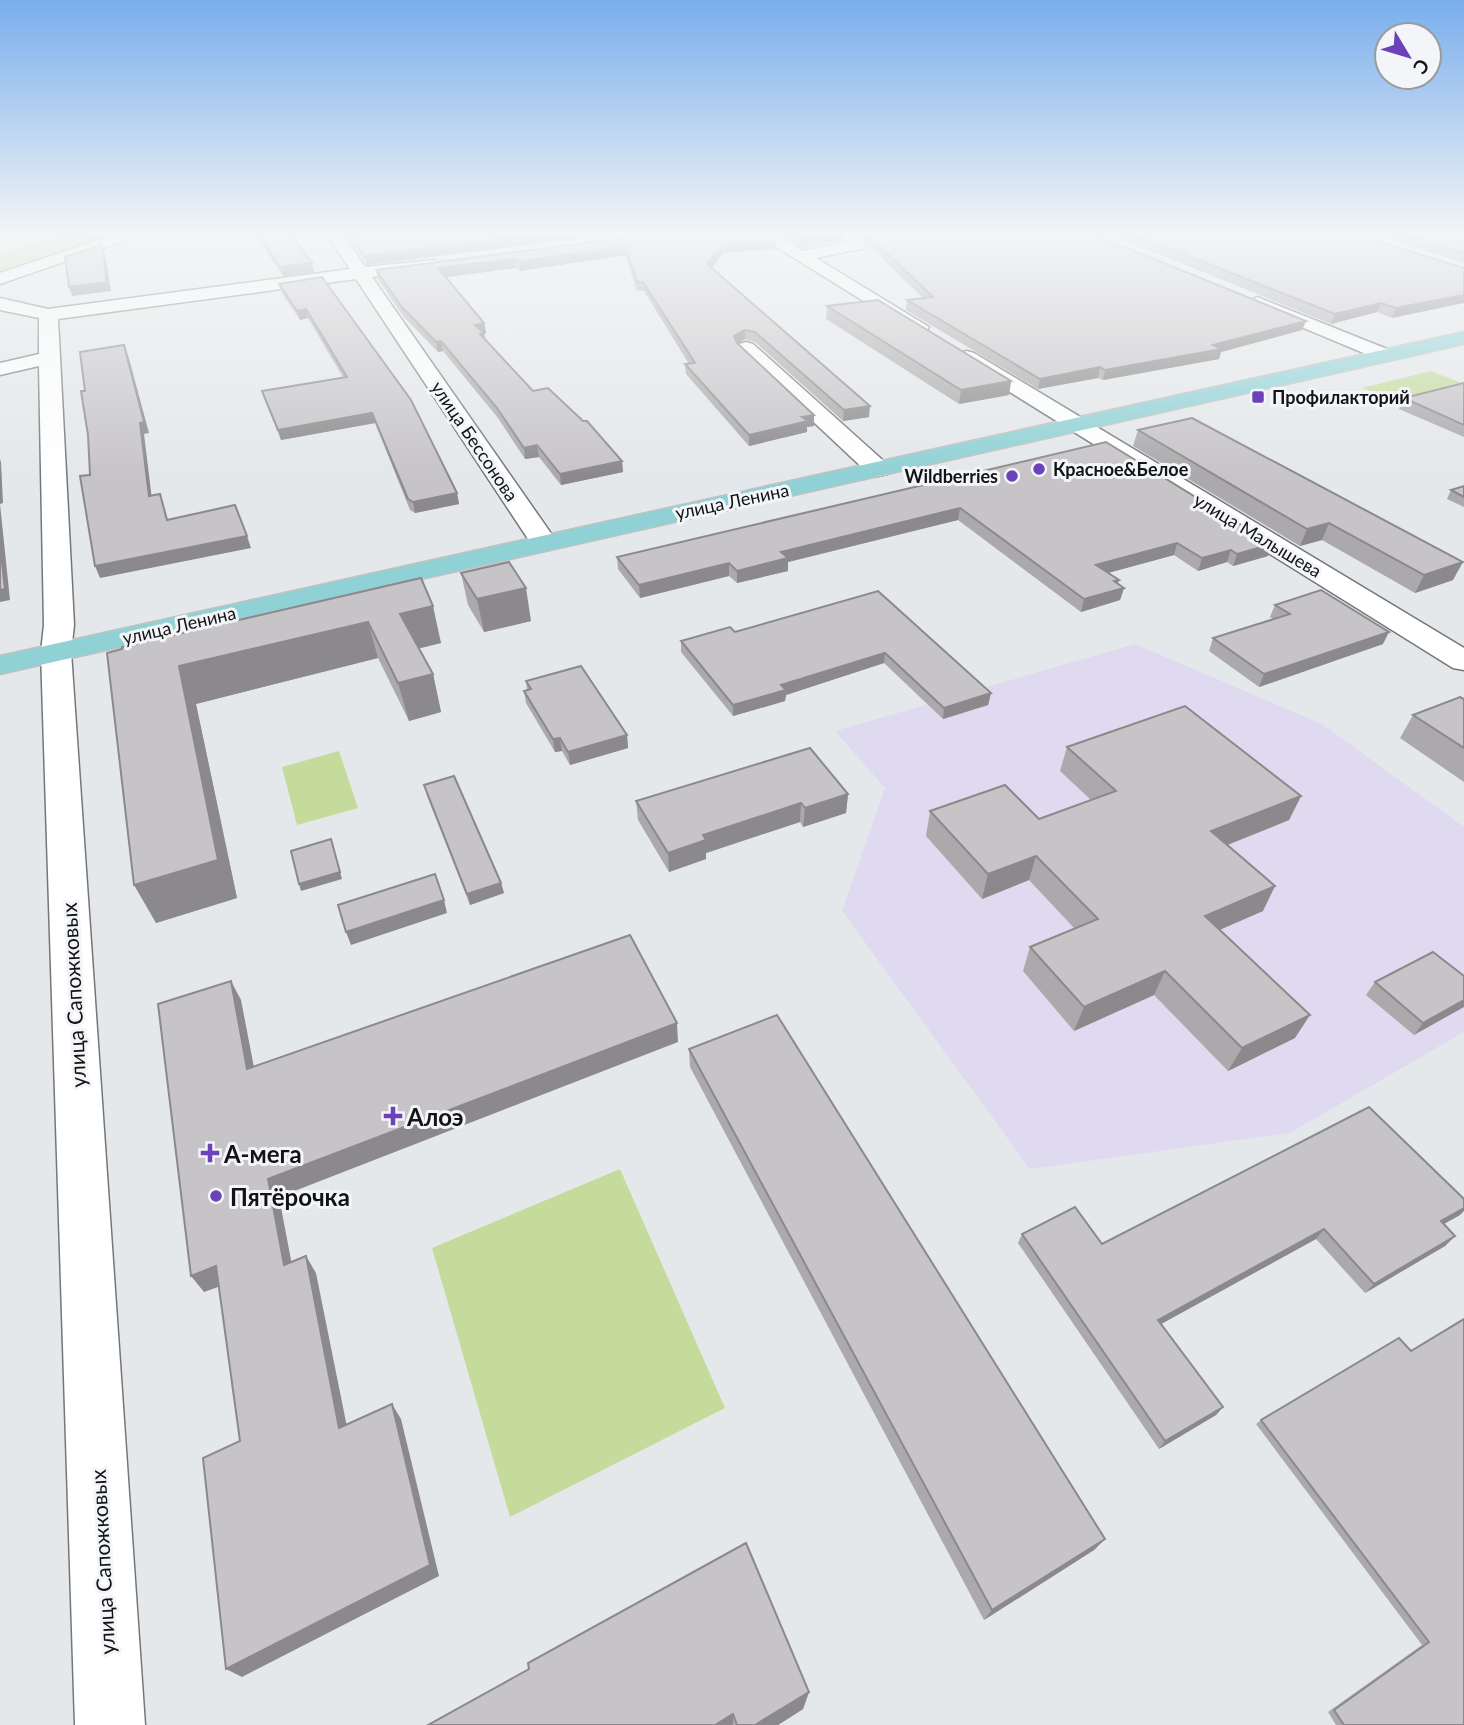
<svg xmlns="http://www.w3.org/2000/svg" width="1464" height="1725" font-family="Lato,sans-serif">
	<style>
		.education { fill: #dfdaf0 }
		.green { fill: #c5db9b }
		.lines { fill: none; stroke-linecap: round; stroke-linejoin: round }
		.minor-casing { stroke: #747679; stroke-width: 3 }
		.major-casing { stroke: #c1c2c2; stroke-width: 3 }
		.minor { fill: #fff; fill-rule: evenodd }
		.major { fill: #8fd1d5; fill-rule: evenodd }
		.wall { fill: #aba9ab }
		.shaded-wall { fill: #8b898b }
		.building { fill: #c7c4c7; stroke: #8b898b; stroke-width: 2 }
		.poi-dot { fill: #6b42ba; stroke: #f3f5f8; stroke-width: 2.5 }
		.labels { text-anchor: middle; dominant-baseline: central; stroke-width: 6; stroke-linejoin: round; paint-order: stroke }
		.far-poi-label { font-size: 18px; font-weight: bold; fill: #121314; stroke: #f3f5f8; text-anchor: start }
		.far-street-label { font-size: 18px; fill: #121314; stroke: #f3f5f8 }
		.street-label { font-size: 21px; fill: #121314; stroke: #f3f5f8 }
		.near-poi-label { font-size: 24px; font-weight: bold; fill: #121314; stroke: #f3f5f8; text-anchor: start }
	</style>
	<rect width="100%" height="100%" fill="#e5e8ea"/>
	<polygon class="education" points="1135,644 1322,724 1464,827 1464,1032 1290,1133 1030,1169 842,911 885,788 835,731"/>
	<g class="green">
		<polygon points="62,235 117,235 0,274 0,255"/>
		<polygon points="1431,371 1464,384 1411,407 1362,388"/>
		<polygon points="339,751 358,808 297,825 282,767"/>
		<polygon points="620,1169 725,1408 510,1517 432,1248"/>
	</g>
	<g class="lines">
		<g class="minor-casing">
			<g id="minor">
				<polygon points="113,235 135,235 133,238 0,284 0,273"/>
				<polygon points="327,235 343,235 365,267 434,260 436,264 434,268 372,277 557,542 554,548 544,550 534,548 356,279 58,319 74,625 71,652 145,1725 75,1725 41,652 44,625 39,366 0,375 0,363 39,354 39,318 0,310 0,298 48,309 350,269"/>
				<polygon points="757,235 776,235 803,251 847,242 841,235 858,235 867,245 865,248 816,258 929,327 926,331 912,331"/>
				<polygon points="1257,297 1392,351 1395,355 1392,359 1378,359 1251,306 1248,302"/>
				<polygon points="746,342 753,344 887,464 890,469 887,474 878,476 869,474 739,352 736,348 739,344"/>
				<polygon points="967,351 974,353 1464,648 1464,670 1453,668 960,361 957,357 960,353"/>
			</g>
		</g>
		<g class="major-casing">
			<polygon id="major" points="1464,332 1464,344 0,674 0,656"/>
		</g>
		<use href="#minor" class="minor"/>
		<use href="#major" class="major"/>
	</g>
	<g class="wall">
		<polygon points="255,235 294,235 292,236 314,272 283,276"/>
		<polygon points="346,235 604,235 367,265"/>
		<polygon points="649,235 775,249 723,253 712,268 869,417 843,421 755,342 745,339 738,344 814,415 814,426 807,427 807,432 749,446 686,374 685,364 689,364 644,291 637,291 625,255 520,271 516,268 445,277 484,323 486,333 484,333 485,339 533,391 622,461 623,472 561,485 539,457 525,459 498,418 443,351 438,352 403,316 378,279 376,270"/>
		<polygon points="780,235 842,235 842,240 802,248"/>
		<polygon points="861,235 1095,235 1306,321 1302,330 1221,352 1219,359 1103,380 1098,378 1038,389 906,310 907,300 923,298 869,246"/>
		<polygon points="1112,235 1358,235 1464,268 1392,318 1377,312 1331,324"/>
		<polygon points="1375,235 1464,235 1464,263"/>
		<polygon points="322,277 457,493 459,504 415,513 410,510 375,423 281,440 262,391 343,377 308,318 300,320 282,293 279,284"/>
		<polygon points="827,306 1011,381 1009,395 959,404 826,319"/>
		<polygon points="1464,383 1464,437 1399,409 1404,398"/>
		<polygon points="1138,430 1453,580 1415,593 1322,540 1300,546 1133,446"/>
		<polygon points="1106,442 1272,544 1268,556 1233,566 1227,562 1198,571 1174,555 1108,573 1118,584 1124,588 1120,600 1081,612 958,520 788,562 788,571 737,583 729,576 640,598 618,569 617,557"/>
		<polygon points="1464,486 1464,507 1447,499 1451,490"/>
		<polygon points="461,573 531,621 484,632 468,605"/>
		<polygon points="421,578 441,643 418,648 433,674 441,712 409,721 378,658 196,704 237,898 156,923 107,653"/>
		<polygon points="878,591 991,693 988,705 943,719 884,663 786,695 785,701 733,716 681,652 681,641 735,632"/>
		<polygon points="1275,605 1383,644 1259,687 1209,651 1213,638 1273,619 1270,617"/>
		<polygon points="526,681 627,735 628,748 570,765 562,751 555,752 526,703 524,691 527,690"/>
		<polygon points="1464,699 1464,782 1400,738 1413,715"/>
		<polygon points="1067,747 1301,796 1289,820 1227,845 1263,911 1219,930 1295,1038 1228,1071 1154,995 1074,1031 1023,971 1030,947 1075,929 1029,880 982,899 926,836 930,811 1039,819 1091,800 1060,771"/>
		<polygon points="424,785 501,883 504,893 470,905 427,796"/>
		<polygon points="848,794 846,813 803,827 800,822 706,853 706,859 669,872 638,820 636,801"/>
		<polygon points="1464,976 1414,1035 1366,995 1375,982"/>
		<polygon points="689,1049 1105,1539 1094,1550 984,1620 690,1067"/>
		<polygon points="1460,1215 1444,1224 1455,1236 1445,1246 1365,1293 1316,1239 1161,1324 1223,1407 1216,1415 1159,1449 1018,1243 1022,1234 1102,1244"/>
		<polygon points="1399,1338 1464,1725 1336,1725 1328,1712 1422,1645 1256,1424 1261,1420"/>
		<polygon points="809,1692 803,1709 778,1725 428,1725"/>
	</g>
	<g class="shaded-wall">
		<polygon points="536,235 604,235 367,265 365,256"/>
		<polygon points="826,235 842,235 842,240 802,248 802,239"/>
		<polygon points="775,241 775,249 723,253 708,273 707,264 723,244"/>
		<polygon points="101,245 105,254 111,291 72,296 69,287"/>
		<polygon points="625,246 625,255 520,271 519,262"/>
		<polygon points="515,259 516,268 440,278 438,268"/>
		<polygon points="312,263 314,272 283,276 280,267"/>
		<polygon points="1464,295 1464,303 1392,318 1396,308"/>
		<polygon points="1381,303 1377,312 1331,324 1335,314"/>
		<polygon points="306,309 308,318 300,320 297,311"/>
		<polygon points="1306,321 1302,330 1221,352 1219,359 1103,380 1105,370 1213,345"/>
		<polygon points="484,323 486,333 484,333 486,343 475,325"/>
		<polygon points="745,330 745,339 734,346 734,336"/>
		<polygon points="441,341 443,351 438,352 436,342"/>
		<polygon points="124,345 128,355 149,433 144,434 153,508 149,496"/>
		<polygon points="1100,367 1098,378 1038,389 1040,379"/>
		<polygon points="1011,381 1009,395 959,404 961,390"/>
		<polygon points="870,406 869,417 843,421 844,410"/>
		<polygon points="372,413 375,423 281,440 278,430"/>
		<polygon points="814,415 814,426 807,427 807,432 749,446 749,435 802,417"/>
		<polygon points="537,445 539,457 525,459 524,448"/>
		<polygon points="0,459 1,462 3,503 0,504 10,600 0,602"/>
		<polygon points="622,461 623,472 561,485 560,474"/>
		<polygon points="457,493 459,504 415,513 413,502"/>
		<polygon points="960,508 958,520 788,562 788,571 737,583 737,571 781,552"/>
		<polygon points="1329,523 1322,540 1300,546 1307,529"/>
		<polygon points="247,536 251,548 100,578 95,566"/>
		<polygon points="1177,543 1174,555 1093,577 1096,565"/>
		<polygon points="1272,544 1268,556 1233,566 1237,554"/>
		<polygon points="1231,550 1227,562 1198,571 1202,558"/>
		<polygon points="1463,562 1453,580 1415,593 1424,575"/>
		<polygon points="729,563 729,576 640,598 639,585"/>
		<polygon points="1119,580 1116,590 1124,588 1120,600 1081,612 1084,599 1114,581"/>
		<polygon points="526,588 531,621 484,632 477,599"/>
		<polygon points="433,606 441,643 409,651 400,614"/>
		<polygon points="368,622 378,658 196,704 237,898 156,923 134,885 179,666"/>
		<polygon points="1389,632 1383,644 1259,687 1264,674"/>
		<polygon points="885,653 884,663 786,695 785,701 733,716 733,705 781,685"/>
		<polygon points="433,674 441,712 409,721 398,683"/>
		<polygon points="991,693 988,705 943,719 944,708"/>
		<polygon points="627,735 628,748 570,765 568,752"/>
		<polygon points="560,738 562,751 555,752 553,739"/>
		<polygon points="848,794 846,813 803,827 805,808"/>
		<polygon points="1301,796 1289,820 1200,856 1211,831"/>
		<polygon points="801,803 800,822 706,853 706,859 669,872 668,853 703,835"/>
		<polygon points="331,839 342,879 301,891 299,884"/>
		<polygon points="1036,856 1029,880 982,899 988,874"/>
		<polygon points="501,883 504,893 470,905 467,894"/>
		<polygon points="1275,886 1263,911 1194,941 1205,916"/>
		<polygon points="444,900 447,913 351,945 346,932"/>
		<polygon points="1165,971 1154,995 1074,1031 1084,1007"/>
		<polygon points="231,981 241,1000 258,1088 247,1069"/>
		<polygon points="1464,1000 1464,1007 1414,1035 1423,1023"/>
		<polygon points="1310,1015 1295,1038 1228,1071 1242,1048"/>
		<polygon points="677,1023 678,1042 279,1197 295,1281 284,1265 268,1179"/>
		<polygon points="1464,1208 1464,1211 1460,1215 1431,1231 1441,1221"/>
		<polygon points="1324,1229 1316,1239 1152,1329 1158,1320"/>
		<polygon points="1455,1236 1445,1246 1365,1293 1374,1284"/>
		<polygon points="306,1256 316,1273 350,1442 339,1428"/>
		<polygon points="216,1266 229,1283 204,1292 191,1276"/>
		<polygon points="392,1404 401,1419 439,1576 242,1677 226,1669"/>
		<polygon points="1223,1407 1216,1415 1159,1449 1165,1441"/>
		<polygon points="1105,1539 1094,1550 984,1620 992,1610"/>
		<polygon points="809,1692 803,1709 778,1725 755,1725"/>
		<polygon points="733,1714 733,1725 715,1725"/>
	</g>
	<g class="building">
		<polygon points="258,235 292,235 312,263 280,267"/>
		<polygon points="350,235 536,235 365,256"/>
		<polygon points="649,235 765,235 775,241 723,244 707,264 870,406 844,410 755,332 745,330 734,336 737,343 814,415 802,417 808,421 749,435 685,364 695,363 643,282 637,282 625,246 519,262 515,259 438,268 484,323 475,325 484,333 480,334 533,391 548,388 583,421 587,421 622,461 560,474 537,445 524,448 497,408 441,341 436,342 401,306 376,270"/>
		<polygon points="795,235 826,235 802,239"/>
		<polygon points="868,235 1095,235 1306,321 1213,345 1222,349 1105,370 1100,367 1040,379 907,300 933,297"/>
		<polygon points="1135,235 1358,235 1464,268 1464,295 1396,308 1381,303 1335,314"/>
		<polygon points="1405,235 1464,235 1464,253"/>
		<polygon points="101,245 107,282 69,287 65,257"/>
		<polygon points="322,277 411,400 457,493 413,502 408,499 372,413 278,430 262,391 347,377 306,309 297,311 279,284"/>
		<polygon points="878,300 1011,381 961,390 827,306"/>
		<polygon points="124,345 144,422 140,423 149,496 160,494 167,520 235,505 247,536 95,566 80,476 90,475 88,435 81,391 85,391 80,352"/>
		<polygon points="1464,383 1464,425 1404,398"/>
		<polygon points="1192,418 1463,562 1424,575 1329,523 1307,529 1138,430"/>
		<polygon points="1106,442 1272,544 1237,554 1231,550 1202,558 1177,543 1096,565 1119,580 1114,581 1124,588 1084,599 960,508 781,552 788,558 737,571 729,563 639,585 617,557"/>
		<polygon points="1464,486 1464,497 1451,490"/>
		<polygon points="0,545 5,589 0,590"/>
		<polygon points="509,562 526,588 477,599 461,573"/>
		<polygon points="421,578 433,606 400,614 433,674 398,683 368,622 179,666 218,860 134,885 107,653 122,649 122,647"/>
		<polygon points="1321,590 1389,632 1264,674 1213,638 1290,614 1275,605"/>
		<polygon points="878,591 991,693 944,708 885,653 781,685 786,690 733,705 681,641 730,627 735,632"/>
		<polygon points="581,666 627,735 568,752 560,738 553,739 524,691 531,689 526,681"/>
		<polygon points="1460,697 1464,699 1464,748 1413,715"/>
		<polygon points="1185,706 1301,796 1211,831 1275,886 1205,916 1310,1015 1242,1048 1165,971 1084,1007 1030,947 1098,919 1036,856 988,874 930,811 1005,785 1039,819 1116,791 1067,747"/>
		<polygon points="810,748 848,794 805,808 801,803 703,835 706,840 668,853 636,801"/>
		<polygon points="454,776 501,883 467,894 424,785"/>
		<polygon points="331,839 340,872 299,884 291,851"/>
		<polygon points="435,874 444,900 346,932 338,905"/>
		<polygon points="630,935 677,1023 268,1179 284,1265 306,1256 339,1428 392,1404 430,1565 226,1669 203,1458 240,1441 216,1266 191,1276 158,1004 231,981 247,1069"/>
		<polygon points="1433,952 1464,976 1464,1000 1423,1023 1375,982"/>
		<polygon points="777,1015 1105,1539 992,1610 689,1049"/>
		<polygon points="1369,1107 1464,1199 1464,1208 1441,1221 1455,1236 1374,1284 1324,1229 1158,1320 1223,1407 1165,1441 1022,1234 1075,1207 1102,1244"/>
		<polygon points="1464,1319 1464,1725 1344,1725 1334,1710 1429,1642 1261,1420 1399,1338 1411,1351"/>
		<polygon points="746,1543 809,1692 755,1725 737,1725 733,1714 715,1725 428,1725 529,1669 528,1663"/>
	</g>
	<linearGradient id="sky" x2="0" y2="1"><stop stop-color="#79aeec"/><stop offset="0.49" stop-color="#f3f5f6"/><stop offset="1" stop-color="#f3f5f6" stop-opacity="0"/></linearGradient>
	<rect width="1464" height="476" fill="url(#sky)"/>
	<g class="poi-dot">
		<rect x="1251" y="390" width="14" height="14" rx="3.5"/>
		<circle cx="1039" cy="469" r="7"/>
		<circle cx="1012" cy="476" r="7"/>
		<path d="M389.5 1105.5h7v7h7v7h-7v7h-7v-7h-7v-7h7z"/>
		<path d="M206.5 1142.5h7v7h7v7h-7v7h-7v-7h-7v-7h7z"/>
		<circle cx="216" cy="1196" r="7"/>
	</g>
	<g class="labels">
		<g class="far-poi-label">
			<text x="1272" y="397">Профилакторий</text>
			<text x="1053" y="469">Красное&amp;Белое</text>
			<text x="998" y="476" text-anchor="end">Wildberries</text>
		</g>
		<g class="far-street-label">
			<text transform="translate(475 441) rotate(56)">улица Бессонова</text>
			<text transform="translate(732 501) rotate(-12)">улица Ленина</text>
			<text transform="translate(1258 535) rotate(31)">улица Малышева</text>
			<text transform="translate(179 625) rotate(-13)">улица Ленина</text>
		</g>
		<g class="street-label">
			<text transform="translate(73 995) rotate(-93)">улица Сапожковых</text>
			<text transform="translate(102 1562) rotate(-93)">улица Сапожковых</text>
		</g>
		<g class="near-poi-label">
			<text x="407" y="1116">Алоэ</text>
			<text x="224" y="1153">А-мега</text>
			<text x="230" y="1196">Пятёрочка</text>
		</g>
	</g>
	<g transform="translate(1408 56) rotate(128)"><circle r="33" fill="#f3f5f8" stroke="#999b9d" stroke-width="2"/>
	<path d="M0-5L12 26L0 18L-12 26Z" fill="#6b42ba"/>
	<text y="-10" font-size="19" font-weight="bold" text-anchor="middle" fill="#121314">С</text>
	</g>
</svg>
